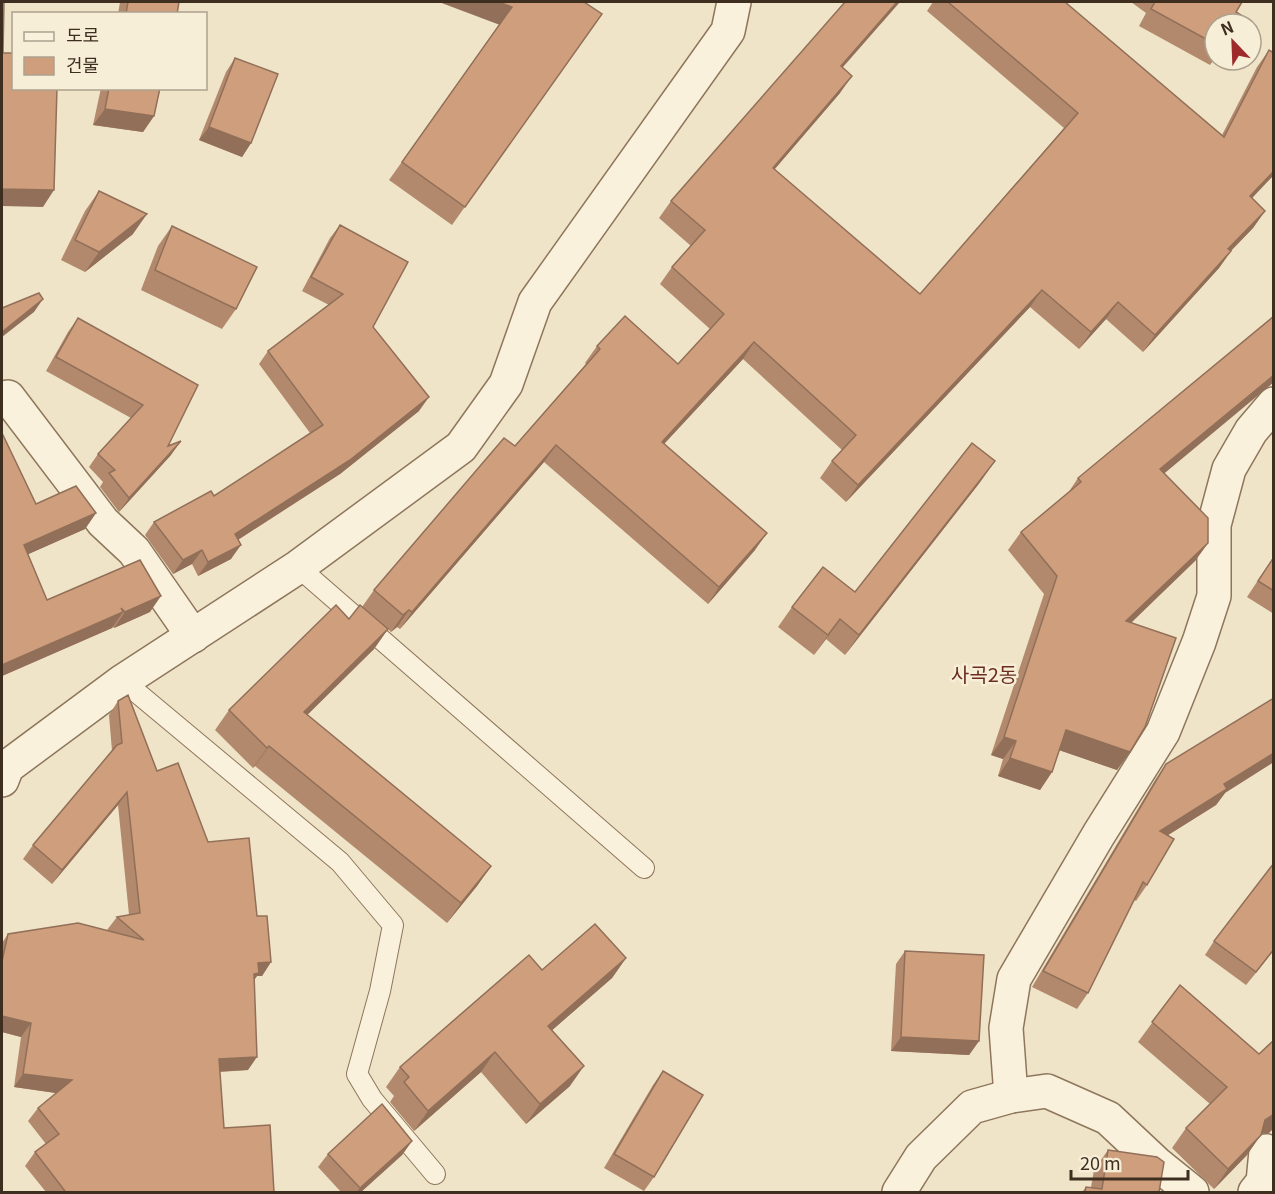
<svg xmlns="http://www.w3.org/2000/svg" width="1275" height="1194" font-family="Georgia,'Noto Sans KR',serif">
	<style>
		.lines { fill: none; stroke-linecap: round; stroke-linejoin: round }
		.lane-casing { stroke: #8d765c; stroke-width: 22 }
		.street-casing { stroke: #8d765c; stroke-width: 36 }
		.lane { stroke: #faf1dc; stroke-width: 20 }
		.street { stroke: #faf1dc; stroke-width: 33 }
		.wall { fill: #b2896c }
		.shaded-wall { fill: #916f58 }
		.building { fill: #cf9f7d; stroke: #916f58; stroke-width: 1.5 }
		.labels { text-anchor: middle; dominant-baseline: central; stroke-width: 5; stroke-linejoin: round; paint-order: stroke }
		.quarter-label { font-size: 20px; fill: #6b2e1e; stroke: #f7eed8 }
	</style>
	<rect width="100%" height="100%" fill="#f0e4c8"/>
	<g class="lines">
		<g class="lane-casing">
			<g id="lane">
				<polyline points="298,567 644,868"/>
				<polyline points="123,681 340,862 393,925 380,991 357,1074 372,1099 435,1174"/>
			</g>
		</g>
		<g class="street-casing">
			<g id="street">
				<polyline points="8,397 103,522 134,551 193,636"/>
				<polyline points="2,780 7,767 123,681 298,567 461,447 506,384 535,302 728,31 734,2"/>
				<polyline points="1011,1096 1006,1028 1014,979 1099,834 1163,732 1199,642 1214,596 1214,525 1229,469 1251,431 1274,404"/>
				<polyline points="899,1192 921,1157 972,1107 1011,1096 1047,1091 1108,1118 1156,1163 1192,1192"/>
				<polyline points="1255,1192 1263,1182 1266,1151"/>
			</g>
		</g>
		<use href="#lane" class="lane"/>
		<use href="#street" class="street"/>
	</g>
	<g class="wall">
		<polygon points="120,2 179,2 177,14 118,14"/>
		<polygon points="933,2 1065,2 1222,135 1257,67 1269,50 1252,198 1265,211 1253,228 1231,251 1219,268 1143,352 1106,319 1079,349 1030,307 846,502 820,478 832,461 842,450 743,359 664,444 755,550 708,604 544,462 400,629 397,627 391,632 388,629 374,649 307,715 491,866 477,886 447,923 255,766 253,768 215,730 229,710 349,619 362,607 374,590 515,446 586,364 585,363 597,346 678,364 710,329 660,284 672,267 691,246 659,218 671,201 842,67 840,93 774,170 920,294 1064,128 927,11"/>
		<polygon points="1131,2 1242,2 1215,24 1215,58 1210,65 1139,26 1146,13"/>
		<polygon points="602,14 452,225 389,180 499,25"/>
		<polygon points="235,58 251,143 242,157 199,140 226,72"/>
		<polygon points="101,88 160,88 154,116 143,132 93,125"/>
		<polygon points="99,191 133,234 85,272 61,260 85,211"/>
		<polygon points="340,225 373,327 419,411 340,474 238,540 231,559 198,576 192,564 173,574 145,535 154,522 214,496 310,433 259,364 268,351 329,305 302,291 330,238"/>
		<polygon points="172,226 236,309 222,329 141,290 158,246"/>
		<polygon points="78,318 198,385 168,446 171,455 119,512 100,487 103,482 89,467 98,454 131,418 46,371 68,332"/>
		<polygon points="2,433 36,504 96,513 85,529 28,554 47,600 150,612 114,628 113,627 112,628 2,676"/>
		<polygon points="1164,473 1208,543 1195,561 1131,623 1130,752 1117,770 1059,750 1052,772 1040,790 998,776 1003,759 991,755 1044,594 1008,550 1021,532 1068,493 1078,478"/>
		<polygon points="981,481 845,655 826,639 814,655 778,627 792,607 855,592"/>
		<polygon points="1274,556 1274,614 1247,597"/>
		<polygon points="118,701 157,771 208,842 257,916 271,962 262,976 257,976 254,980 248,1070 220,1072 224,1128 274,1192 46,1192 25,1166 35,1152 46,1144 28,1121 38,1108 56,1093 14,1087 21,1037 2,1032 2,943 8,934 107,930 117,917 129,915 118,805 52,884 23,859 33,845 112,751 109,715"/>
		<polygon points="1166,764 1225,793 1216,805 1168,835 1147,885 1136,901 1134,900 1088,993 1077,1009 1032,987 1155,780"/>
		<polygon points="1214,941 1274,950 1246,985 1205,955"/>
		<polygon points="905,951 979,1041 969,1055 891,1051 896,964"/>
		<polygon points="626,958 612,978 552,1030 570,1086 526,1124 481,1072 414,1131 390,1102 394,1096 386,1087 400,1067 542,970"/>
		<polygon points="1180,985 1269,1133 1261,1133 1247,1155 1214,1189 1172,1148 1186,1128 1210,1104 1138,1042"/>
		<polygon points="663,1071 654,1177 644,1191 604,1168 653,1085"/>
		<polygon points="412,1141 402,1155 361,1192 341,1192 318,1167 328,1154"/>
		<polygon points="1108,1150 1159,1192 1082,1192 1086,1187 1091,1187 1094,1170"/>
	</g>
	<g class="shaded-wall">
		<polygon points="439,2 499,2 512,7 500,25"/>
		<polygon points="897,2 900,2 829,83 841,66"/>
		<polygon points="852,76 840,93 761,185 773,168"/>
		<polygon points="105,109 154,116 143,132 93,125"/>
		<polygon points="209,127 251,143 242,157 199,140"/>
		<polygon points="1274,171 1274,175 1238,213 1250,196"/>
		<polygon points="2,189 54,190 43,207 2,206"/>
		<polygon points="1265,211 1253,228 1216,266 1228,249"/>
		<polygon points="147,214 133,234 85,272 99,252"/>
		<polygon points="1231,251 1219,268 1143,352 1155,335"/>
		<polygon points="1042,290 1030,307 846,502 858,485"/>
		<polygon points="43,299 34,312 2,337 2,332"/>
		<polygon points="1118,302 1106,319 1079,349 1091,332"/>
		<polygon points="754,342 743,359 650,459 662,442"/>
		<polygon points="1274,375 1274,382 1148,487 1160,469"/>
		<polygon points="429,397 419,411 340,474 225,548 235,534"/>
		<polygon points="181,441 171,455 119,512 129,498"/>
		<polygon points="556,445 544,462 400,629 412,612"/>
		<polygon points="995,461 981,481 845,655 859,635"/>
		<polygon points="96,513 85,529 13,561 24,545"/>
		<polygon points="767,533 755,550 708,604 719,587"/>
		<polygon points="1208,543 1195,561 1114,639 1126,621"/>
		<polygon points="241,545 231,559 198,576 208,562"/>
		<polygon points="202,550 192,564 173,574 183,560"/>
		<polygon points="161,596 150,612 114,628 125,612"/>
		<polygon points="409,610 397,627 391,632 403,615"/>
		<polygon points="123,612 112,628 2,676 2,665"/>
		<polygon points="840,619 826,639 814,655 828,635"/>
		<polygon points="388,629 374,649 290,732 304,712"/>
		<polygon points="1066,730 1130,752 1117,770 1053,748"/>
		<polygon points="1004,737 1016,741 1003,759 991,755"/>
		<polygon points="269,746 255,766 253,768 267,748"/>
		<polygon points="1274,753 1274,762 1225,793 1216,805 1149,847 1160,831 1224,784"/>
		<polygon points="1010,758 1052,772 1040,790 998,776"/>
		<polygon points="127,792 118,805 52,884 62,870"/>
		<polygon points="491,866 477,886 447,923 461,903"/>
		<polygon points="1274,949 1274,950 1246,985 1256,972"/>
		<polygon points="626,958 612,978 534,1046 548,1026"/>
		<polygon points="271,962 262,976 257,976 249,987 258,963"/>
		<polygon points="2,1016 31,1023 21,1037 2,1032"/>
		<polygon points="901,1037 979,1041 969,1055 891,1051"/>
		<polygon points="495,1052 481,1072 414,1131 428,1111"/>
		<polygon points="257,1057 248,1070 210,1072 219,1059"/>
		<polygon points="584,1066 570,1086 526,1124 540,1104"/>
		<polygon points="23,1074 72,1080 63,1094 14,1087"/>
		<polygon points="1274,1114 1274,1128 1269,1133 1259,1134 1265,1120"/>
		<polygon points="1261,1135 1247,1155 1214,1189 1228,1169"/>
		<polygon points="412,1141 402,1155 361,1192 357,1192 360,1188"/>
	</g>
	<g class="building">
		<polygon points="2,2 4,2 3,53 14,53 14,88 57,88 54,190 2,189"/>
		<polygon points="128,2 179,2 177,14 126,14"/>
		<polygon points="499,2 584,2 602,14 465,207 402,162 512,7"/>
		<polygon points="845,2 897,2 841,66 852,76 773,168 920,294 1078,113 948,2 1065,2 1224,137 1269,50 1274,53 1274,171 1250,196 1265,211 1228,249 1231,251 1155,335 1118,302 1091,332 1042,290 858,485 832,461 856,435 754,342 662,442 767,533 719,587 556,445 412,612 409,610 403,615 374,590 504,438 515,446 600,349 597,346 625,316 678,364 724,314 672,267 705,230 671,201"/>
		<polygon points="1155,2 1242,2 1236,12 1241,15 1236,24 1215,24 1215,44 1151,9"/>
		<polygon points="235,58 278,74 251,143 209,127"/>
		<polygon points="109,88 160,88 154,116 105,109"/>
		<polygon points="99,191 147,214 99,252 75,240"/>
		<polygon points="340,225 408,262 373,327 429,397 350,460 235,534 241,545 208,562 202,550 183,560 154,522 211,491 214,496 323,425 268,351 343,294 311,277"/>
		<polygon points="172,226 257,267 236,309 155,270"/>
		<polygon points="39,293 43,299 2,332 2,308"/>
		<polygon points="1274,316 1274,375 1160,469 1208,518 1208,543 1126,621 1176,638 1145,727 1130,752 1066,730 1052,772 1010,758 1016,741 1004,737 1057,576 1021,532 1081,482 1078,478"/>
		<polygon points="78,318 198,385 168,446 181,441 129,498 109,473 115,470 98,454 143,405 56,357"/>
		<polygon points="2,433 36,504 76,486 96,513 24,545 47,600 140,560 161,596 125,612 121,608 123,612 2,665"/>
		<polygon points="972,443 995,461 859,635 840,619 828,635 792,607 823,567 855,592"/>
		<polygon points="1274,557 1274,591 1258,581"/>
		<polygon points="336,605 349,619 360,605 388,629 304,712 491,866 461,903 269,746 267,748 229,710"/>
		<polygon points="128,695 157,771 178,763 208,842 249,838 257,916 267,916 271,962 258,963 259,973 254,974 257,1057 219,1059 224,1128 270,1125 274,1192 63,1192 65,1191 35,1152 59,1134 38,1108 72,1080 23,1074 31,1023 2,1016 2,961 8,934 78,923 144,940 117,917 140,913 127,792 62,870 33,845 117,745 122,743 118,701"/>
		<polygon points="1274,698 1274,753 1224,784 1227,789 1160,831 1174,839 1147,885 1143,882 1088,993 1043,971 1166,764"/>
		<polygon points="1274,863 1274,949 1256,972 1214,941"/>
		<polygon points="595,924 626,958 548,1026 584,1066 540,1104 495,1052 428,1111 404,1082 409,1077 400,1067 529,955 542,970"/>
		<polygon points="905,951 984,955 979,1041 901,1037"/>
		<polygon points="1180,985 1259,1054 1274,1040 1274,1114 1265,1120 1261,1135 1228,1169 1186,1128 1227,1087 1152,1022"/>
		<polygon points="663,1071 703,1095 654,1177 614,1154"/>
		<polygon points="382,1104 412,1141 360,1188 328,1154"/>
		<polygon points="1108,1150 1157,1157 1164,1162 1159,1192 1085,1192 1086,1187 1102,1189"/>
	</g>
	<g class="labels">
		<g class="quarter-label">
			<text x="984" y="673">사곡2동</text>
		</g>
	</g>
	<rect width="1275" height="1194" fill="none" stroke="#3d2e20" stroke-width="6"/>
	<rect x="12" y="12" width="195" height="78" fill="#f7eed8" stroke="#ada18e" stroke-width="1.5"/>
	<rect x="24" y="32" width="30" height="9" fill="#faf1dc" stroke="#ada18e" stroke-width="1.5"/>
	<text x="66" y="42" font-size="18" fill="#3d2e20">도로</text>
	<rect x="24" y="57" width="30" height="18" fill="#cf9f7d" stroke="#ada18e" stroke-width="1.5"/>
	<text x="66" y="72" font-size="18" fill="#3d2e20">건물</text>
	<g transform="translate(1233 42) rotate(337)"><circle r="28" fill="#f7eed8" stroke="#ada18e" stroke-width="1.5"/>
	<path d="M0-4.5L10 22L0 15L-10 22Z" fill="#9e2a2b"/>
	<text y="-9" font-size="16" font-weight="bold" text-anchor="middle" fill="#3d2e20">N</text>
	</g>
	<path d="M1071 1170v9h117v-9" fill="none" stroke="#3d2e20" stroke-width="3"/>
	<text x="1080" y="1170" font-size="18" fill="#3d2e20" stroke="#f7eed8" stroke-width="4.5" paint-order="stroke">20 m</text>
</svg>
